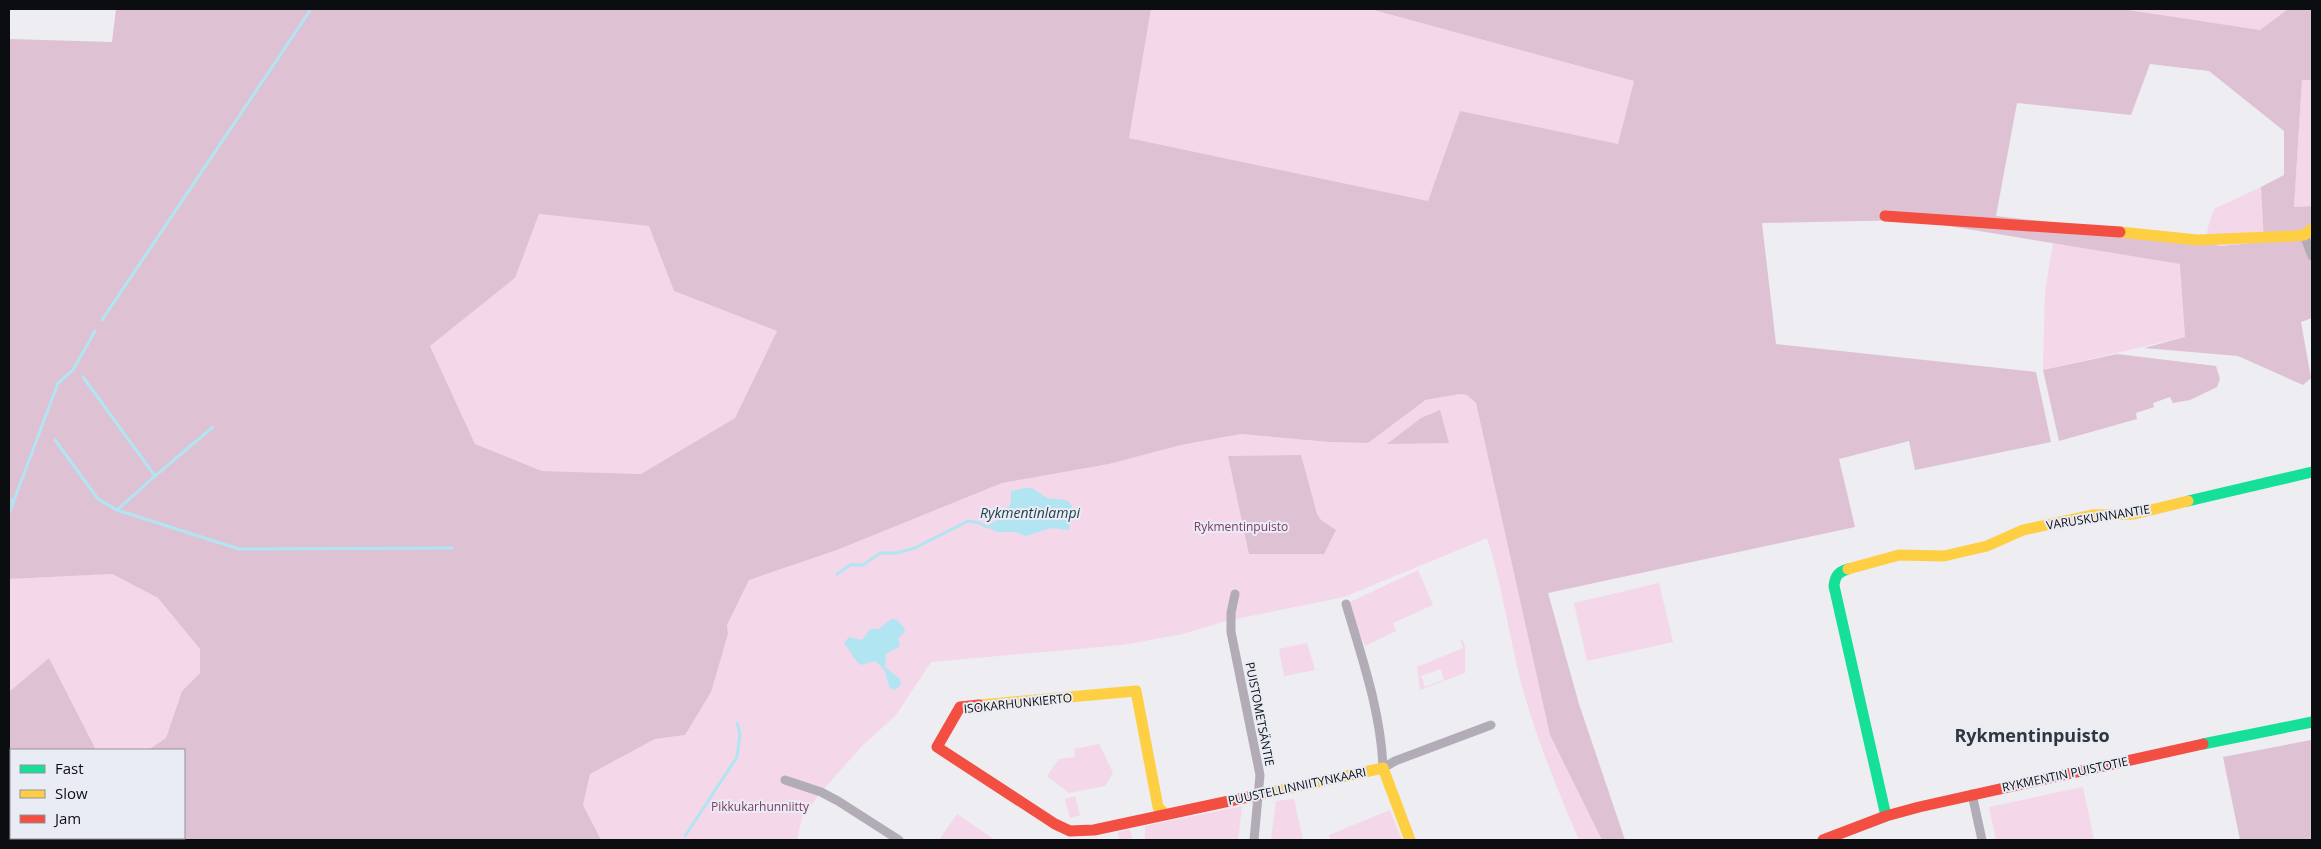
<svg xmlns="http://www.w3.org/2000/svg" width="2321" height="849" font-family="'Open Sans',sans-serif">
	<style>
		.green { fill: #f4d7e9; fill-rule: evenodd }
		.forest { fill: #dfc1d4; fill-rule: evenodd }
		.water { fill: #b2e5f2 }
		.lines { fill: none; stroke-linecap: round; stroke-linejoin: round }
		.stream { stroke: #b2e5f2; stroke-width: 3 }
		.street { stroke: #b2acb6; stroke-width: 9 }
		.fast { stroke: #16e098; stroke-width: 11 }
		.slow { stroke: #ffcf43; stroke-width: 11 }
		.jam { stroke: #f24e42; stroke-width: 11 }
		.labels { text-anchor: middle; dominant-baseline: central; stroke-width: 4; stroke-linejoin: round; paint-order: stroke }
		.street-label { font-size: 12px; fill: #0c0d10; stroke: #eaecf5 }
		.park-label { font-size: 12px; fill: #7e3b65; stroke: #eaecf5 }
		.water-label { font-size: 14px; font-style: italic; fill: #1a3d45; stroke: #eaecf5 }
		.district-label { font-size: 18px; font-weight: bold; fill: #33353c; stroke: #eaecf5 }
	</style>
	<rect width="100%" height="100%" fill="#ededf2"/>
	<g class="green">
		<polygon points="1151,9 1370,9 1634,81 1618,144 1460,112 1428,201 1129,138"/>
		<polygon points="2122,9 2288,9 2260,30"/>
		<polygon points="2302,79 2312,80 2312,206 2294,207"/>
		<polygon points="2261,187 2264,242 2220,246 2206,242 2208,227 2214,209"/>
		<polygon points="539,214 650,226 674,291 777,331 735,418 641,474 542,471 475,444 430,346 515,278"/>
		<polygon points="2053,243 2181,264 2185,337 2043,370 2045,292"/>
		<path d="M 1460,394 L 1467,395 L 1476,403 L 1550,735 L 1602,840 L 1579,840 C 1557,789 1536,737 1521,683 C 1509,635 1502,585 1487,538 L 1344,597 L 1226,621 L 1183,634 L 1122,645 L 931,662 L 896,715 L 861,747 L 821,792 L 802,818 L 797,840 L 600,839 L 583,805 L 590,774 L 655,739 L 685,735 L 728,634 L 727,625 L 749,580 L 837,550 L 1002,483 L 1109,464 L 1181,445 L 1241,434 L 1329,442 L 1368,443 L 1427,400 Z"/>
		<polygon points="1418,570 1433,605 1393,623 1396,631 1365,646 1348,603"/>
		<polygon points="111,574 158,598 200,649 200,673 182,691 166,738 148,750 96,750 49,658 9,692 9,579"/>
		<polygon points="1659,583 1673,642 1587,661 1574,603"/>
		<path d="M 1462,639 L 1465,647 L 1465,673 L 1420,690 L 1417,667 L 1463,648 L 1460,640 ZM 1441,669 L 1444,680 L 1425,687 L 1421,676 Z"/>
		<polygon points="1307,643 1315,670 1284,676 1279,649"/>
		<polygon points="1099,744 1113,773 1105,786 1069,793 1047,776 1059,759 1075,757 1074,749"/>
		<polygon points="2083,787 2094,840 1996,840 1989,807"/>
		<polygon points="1075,796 1080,815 1070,818 1065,799"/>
		<polygon points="1294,799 1303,840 1271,840 1276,801"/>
		<polygon points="1242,806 1238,840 1145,840 1145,826"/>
		<polygon points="1390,810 1402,840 1331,840 1329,835"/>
		<polygon points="957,814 995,840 939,840"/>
		<polygon points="1130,829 1132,838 1119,840 1118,832"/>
	</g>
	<g class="forest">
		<path d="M 116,9 L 1151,9 L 1129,138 L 1428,201 L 1460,111 L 1618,144 L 1634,81 L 1370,9 L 2122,9 L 2260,30 L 2288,9 L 2312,9 L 2312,80 L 2302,80 L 2294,207 L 2312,206 L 2312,318 L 2301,322 L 2311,378 L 2303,385 L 2238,356 L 2144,348 L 2185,337 L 2180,264 L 1912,220 L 1762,223 L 1776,344 L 2036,372 L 2051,442 L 1915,470 L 1909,441 L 1839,459 L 1855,527 L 1548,593 L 1579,704 L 1625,840 L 1602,840 L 1550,735 L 1476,403 L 1467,395 L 1460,394 L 1426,400 L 1368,443 L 1329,442 L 1241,434 L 1181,445 L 1109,464 L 1002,483 L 837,550 L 749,580 L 727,625 L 728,634 L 711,692 L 685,735 L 655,739 L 590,774 L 583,805 L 601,840 L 9,840 L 9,692 L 49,658 L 96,750 L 11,750 L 11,838 L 184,838 L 184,750 L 148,750 L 166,738 L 182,691 L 200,673 L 200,649 L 158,598 L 112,574 L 9,579 L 9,39 L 112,42 ZM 2150,64 L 2209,71 L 2284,131 L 2284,175 L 2261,187 L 2264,242 L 2220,246 L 2190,238 L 1996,216 L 2017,103 L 2131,115 ZM 539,214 L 649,226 L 674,291 L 777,331 L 735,418 L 641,474 L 542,471 L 475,444 L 430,346 L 515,278 Z"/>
		<polygon points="2117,354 2216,366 2220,379 2217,387 2190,400 2173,403 2170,397 2153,403 2154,407 2136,413 2137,419 2059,441 2043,370"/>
		<polygon points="1440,410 1449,443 1387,444 1421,418"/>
		<polygon points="1301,455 1317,514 1321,520 1336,530 1324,554 1249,554 1228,456"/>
		<polygon points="2311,740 2312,840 2240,840 2223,757"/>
	</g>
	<g class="water">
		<polygon points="1025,488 1032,488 1047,498 1067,500 1072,506 1069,530 1051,528 1026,536 1015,532 998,532 986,527 1004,516 1011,502 1011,491"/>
		<path d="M 891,619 L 897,620 L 905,629 L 904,633 L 898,638 L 900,646 L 886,654 L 885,667 L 900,679 L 901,684 L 895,690 L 891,689 C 883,675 891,673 875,661 L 861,665 L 857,662 L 844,643 L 849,637 L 862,640 L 870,629 L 879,629 Z"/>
	</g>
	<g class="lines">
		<g class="stream">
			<polyline points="102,320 311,9"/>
			<polyline points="83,377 155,476 213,427"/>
			<polyline points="55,440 98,499 117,510 239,549 452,548"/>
			<polyline points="9,498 13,503 9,513"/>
			<polyline points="13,503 58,383 73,370 95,331"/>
			<polyline points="117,510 155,476"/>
			<polyline points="837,574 850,565 863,565 880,553 897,553 915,548 968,521 980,523 986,527"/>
			<polyline points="685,836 737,757 740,734 737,723"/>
		</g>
		<g class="street">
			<polyline points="2304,235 2312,256"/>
			<polyline points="1235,594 1231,613 1231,632 1260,775 1254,840"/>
			<path d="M 1346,604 C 1362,658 1381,712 1383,768 L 1395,761 L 1491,725"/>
			<polyline points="785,780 821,792 838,801 899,840"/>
			<polyline points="1972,794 1982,840"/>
		</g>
		<g class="fast">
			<polyline points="2188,501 2312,472"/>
			<path d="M 1848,569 C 1838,572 1835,576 1834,586 L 1886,816"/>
			<polyline points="2203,744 2312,722"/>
		</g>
		<g class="slow">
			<polyline points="2120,232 2197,240 2295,236 2304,235 2312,229"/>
			<polyline points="1848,569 1899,555 1944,556 1987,546 2023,530 2092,515 2134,514 2188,501"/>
			<polyline points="979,705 1136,691 1158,807 1164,813"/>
			<polyline points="1262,794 1383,768 1410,840"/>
		</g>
		<g class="jam">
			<polyline points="1885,216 2120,232"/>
			<polyline points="979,705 960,707 937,747 1055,824 1070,831 1094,830 1262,794"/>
			<polyline points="1823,840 1886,816 1919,807 2203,744"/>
		</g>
	</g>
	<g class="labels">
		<g class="street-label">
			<text transform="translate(2098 517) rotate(-9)">VARUSKUNNANTIE</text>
			<text transform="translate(1018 703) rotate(-6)">ISOKARHUNKIERTO</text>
			<text transform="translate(1260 714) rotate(79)">PUISTOMETSÄNTIE</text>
			<text transform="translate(2065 774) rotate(-12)">RYKMENTIN PUISTOTIE</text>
			<text transform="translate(1297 786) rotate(-12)">PUUSTELLINNIITYNKAARI</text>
		</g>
		<g class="park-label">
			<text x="1241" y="526">Rykmentinpuisto</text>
			<text x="760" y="806">Pikkukarhunniitty</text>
		</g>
		<g class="water-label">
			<text x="1030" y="512">Rykmentinlampi</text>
		</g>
		<g class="district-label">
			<text x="2032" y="735">Rykmentinpuisto</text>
		</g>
	</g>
	<rect width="2321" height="849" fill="none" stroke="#0c0d10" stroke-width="20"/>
	<rect x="10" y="749" width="175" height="90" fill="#eaecf5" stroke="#919399"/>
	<rect x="20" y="765" width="25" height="8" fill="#16e098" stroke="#919399"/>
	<text x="55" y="774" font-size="15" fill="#0c0d10">Fast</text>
	<rect x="20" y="790" width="25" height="8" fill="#ffcf43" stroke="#919399"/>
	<text x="55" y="799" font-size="15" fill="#0c0d10">Slow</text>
	<rect x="20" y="815" width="25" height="8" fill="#f24e42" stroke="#919399"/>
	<text x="55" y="824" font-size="15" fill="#0c0d10">Jam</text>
</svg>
